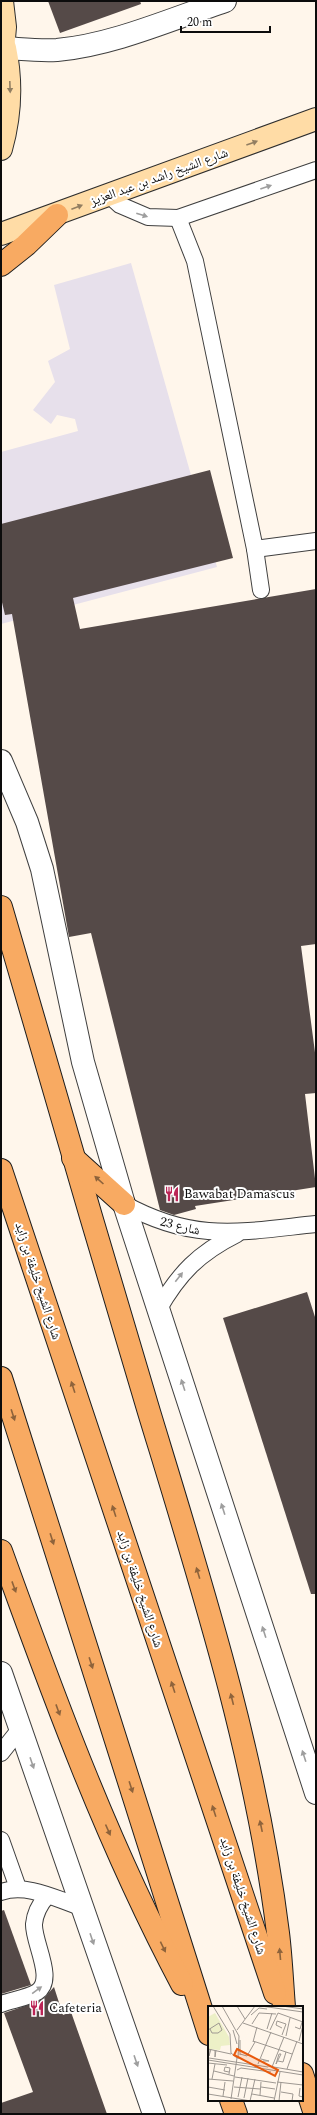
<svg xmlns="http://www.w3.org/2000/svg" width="317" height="2115" font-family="Spectral,'Noto Naskh Arabic',serif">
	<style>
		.industrial { fill: #e7e0eb }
		.building { fill: #554a48 }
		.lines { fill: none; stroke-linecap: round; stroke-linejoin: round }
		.lane-casing { stroke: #3f3f3f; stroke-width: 18 }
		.street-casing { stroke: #3f3f3f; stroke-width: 24 }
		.secondary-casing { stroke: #2e2e2e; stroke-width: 24 }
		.primary-casing { stroke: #1d1d1d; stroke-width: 24 }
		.lane { stroke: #fff; stroke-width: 16 }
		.street { stroke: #fff; stroke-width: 22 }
		.secondary { stroke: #ffdca6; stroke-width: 22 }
		.primary { stroke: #f8aa62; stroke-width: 22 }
		.oneway { fill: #927e61 }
		.oneway2 { fill: #9e9e9e }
		.oneway3 { fill: #8e633b }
		.labels { text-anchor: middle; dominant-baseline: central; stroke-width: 4; stroke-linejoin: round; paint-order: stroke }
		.street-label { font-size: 13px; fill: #0c0c0c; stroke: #fff }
		.poi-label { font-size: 13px; fill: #0c0c0c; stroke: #fff; text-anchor: start }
		.inset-road { fill: none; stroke: #9e9892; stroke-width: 1 }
		.view { fill: #e8590c; fill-opacity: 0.15; stroke: #e8590c; stroke-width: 2 }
		.inset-edge { fill: none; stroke: #0c0c0c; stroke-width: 2 }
	</style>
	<rect width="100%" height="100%" fill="#fff6eb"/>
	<polygon class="industrial" points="131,263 217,567 1,624 1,452 78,431 75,419 57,415 51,424 33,410 55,382 48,361 70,349 54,285"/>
	<g class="building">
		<polygon points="48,1 140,1 141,4 60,33"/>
		<polygon points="210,470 233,558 73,598 80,629 316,589 316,944 301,946 316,1060 316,1093 305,1094 316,1187 195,1206 196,1209 174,1215 160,1210 91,933 69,937 12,614 5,615 1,598 1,524"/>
		<polygon points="307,1292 316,1320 316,1594 311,1594 223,1318"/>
		<polygon points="4,1910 31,1985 1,1994 1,1911"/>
		<polygon points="54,1987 63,2015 71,2012 107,2114 1,2114 1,2103 33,2092 4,2013 37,2002 44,1998"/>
	</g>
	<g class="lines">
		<g class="lane-casing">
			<g id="lane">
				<polyline points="109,195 120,205 148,217 178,218 316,170"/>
				<polyline points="178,218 195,261 255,549 316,541"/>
				<polyline points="255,549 261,590"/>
				<path d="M 124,1204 C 195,1243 240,1232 316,1224"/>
				<path d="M 158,1310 C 179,1273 199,1253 237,1234"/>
				<polyline points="1,1753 20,1729"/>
				<polyline points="1,1840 18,1888"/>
				<path d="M 1,1892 C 27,1883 56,1899 81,1907"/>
				<path d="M 1,2004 C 12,2000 27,1998 37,1992 C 56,1980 33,1942 34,1924 C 35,1913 40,1904 47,1896"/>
			</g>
		</g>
		<g class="street-casing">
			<g id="street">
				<path d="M 5,48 C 22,49 39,51 57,50 C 113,45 171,19 225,1"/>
				<polyline points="1,761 27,822 42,869 83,1062 124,1204 316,1793"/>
				<polyline points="1,1673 154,2114"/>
			</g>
		</g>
		<g class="secondary-casing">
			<g id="secondary">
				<polyline points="2,1 5,27 2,61"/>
				<path d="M 1,149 C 11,114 12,83 5,48"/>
				<polyline points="1,234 316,119"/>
			</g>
		</g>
		<g class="primary-casing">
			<g id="primary">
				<polyline points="1,265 26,245 57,215"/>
				<path d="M 1,907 C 49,1075 99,1244 149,1412 C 201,1583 256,1755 278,1933 C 281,1957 282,1982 284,2007"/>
				<polyline points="73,1158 124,1204"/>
				<polyline points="1,1170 275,1993"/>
				<polyline points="1,1378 209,2034"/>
				<path d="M 1,1551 C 54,1698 108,1845 182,1984"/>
				<polyline points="302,2074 315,2114"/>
				<polyline points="231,2100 236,2114"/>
			</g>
		</g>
		<use href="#lane" class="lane"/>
		<use href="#street" class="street"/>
		<use href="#secondary" class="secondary"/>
		<use href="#primary" class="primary"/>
	</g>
	<defs><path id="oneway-solid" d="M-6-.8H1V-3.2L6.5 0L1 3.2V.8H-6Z"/></defs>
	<g class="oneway">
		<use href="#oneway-solid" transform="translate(10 87) rotate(88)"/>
		<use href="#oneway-solid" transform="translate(252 143) rotate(-20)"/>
		<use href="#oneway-solid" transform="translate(77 207) rotate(-21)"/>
	</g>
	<g class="oneway2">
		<use href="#oneway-solid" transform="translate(266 187) rotate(-19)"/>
		<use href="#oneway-solid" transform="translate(142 215) rotate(18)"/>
		<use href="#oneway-solid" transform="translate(179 1277) rotate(-52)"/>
		<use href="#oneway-solid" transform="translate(183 1385) rotate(-108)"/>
		<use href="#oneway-solid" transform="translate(223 1509) rotate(-108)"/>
		<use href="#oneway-solid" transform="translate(264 1632) rotate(-108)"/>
		<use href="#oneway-solid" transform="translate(304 1756) rotate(-108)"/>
		<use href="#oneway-solid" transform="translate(32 1763) rotate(71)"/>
		<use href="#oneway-solid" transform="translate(92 1939) rotate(71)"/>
		<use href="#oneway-solid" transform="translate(37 1990) rotate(-36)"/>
		<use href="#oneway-solid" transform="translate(136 2061) rotate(71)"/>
	</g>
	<g class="oneway3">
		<use href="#oneway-solid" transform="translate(99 1180) rotate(-138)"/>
		<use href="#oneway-solid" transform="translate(73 1387) rotate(-108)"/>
		<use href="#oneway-solid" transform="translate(13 1415) rotate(72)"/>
		<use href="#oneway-solid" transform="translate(114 1511) rotate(-108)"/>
		<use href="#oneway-solid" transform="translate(52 1539) rotate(72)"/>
		<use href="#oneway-solid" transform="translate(198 1573) rotate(-107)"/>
		<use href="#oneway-solid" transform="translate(14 1587) rotate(70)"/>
		<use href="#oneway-solid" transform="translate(91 1663) rotate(72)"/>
		<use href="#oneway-solid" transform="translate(173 1687) rotate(-108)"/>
		<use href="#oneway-solid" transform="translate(232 1699) rotate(-104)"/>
		<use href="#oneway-solid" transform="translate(58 1710) rotate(70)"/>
		<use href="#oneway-solid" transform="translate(131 1787) rotate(72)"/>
		<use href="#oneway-solid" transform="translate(214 1811) rotate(-108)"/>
		<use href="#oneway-solid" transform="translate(261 1826) rotate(-102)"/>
		<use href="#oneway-solid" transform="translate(108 1830) rotate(66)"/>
		<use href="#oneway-solid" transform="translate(163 1947) rotate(64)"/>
		<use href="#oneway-solid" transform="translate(280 1954) rotate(-95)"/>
	</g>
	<defs>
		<g id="restaurant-bare" transform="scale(1.2)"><path d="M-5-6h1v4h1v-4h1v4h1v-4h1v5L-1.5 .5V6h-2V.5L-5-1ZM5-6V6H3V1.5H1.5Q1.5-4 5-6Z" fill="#bb2556" stroke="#fff" stroke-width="2.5" paint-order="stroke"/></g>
	</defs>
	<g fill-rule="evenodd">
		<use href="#restaurant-bare" x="172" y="1194"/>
		<use href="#restaurant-bare" x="37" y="2008"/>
	</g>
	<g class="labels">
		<g class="street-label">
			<text transform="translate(159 177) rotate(-20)">شارع الشيخ راشد بن عبد العزيز</text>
			<text transform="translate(180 1226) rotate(14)">شارع 23</text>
			<text transform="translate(38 1281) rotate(72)">شارع الشيخ خليفة بن زايد</text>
			<text transform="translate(140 1589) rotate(72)">شارع الشيخ خليفة بن زايد</text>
			<text transform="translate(243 1896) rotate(72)">شارع الشيخ خليفة بن زايد</text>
		</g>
		<g class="poi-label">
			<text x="184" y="1194">Bawabat Damascus</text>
			<text x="49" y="2008">Cafeteria</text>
		</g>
	</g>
	<g transform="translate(208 2006)">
		<rect width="95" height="95" fill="#fff6eb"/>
		<path d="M 7,7 L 21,31 L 22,39 L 13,40 L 12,44 L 0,43 L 0,11 Z" fill="#edf0c7"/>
		<path class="inset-road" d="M 5,0 L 22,28 L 23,47 L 29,52 L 23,93M 14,0 L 31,30 L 30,53M 29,0 L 37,13M 53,0 L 95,6M 74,0 L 95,3M 70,7 L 95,16M 43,9 L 51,2 L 59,3M 35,17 L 95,38M 44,18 L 51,7 L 68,8M 87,21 L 92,23 L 95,13M 74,22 L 68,19 L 69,15 L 78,18 L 74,29M 2,23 L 4,27 L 10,27 L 14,24 L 11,17M 59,23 L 64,7M 0,24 L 11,17M 25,24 L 29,38M 29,24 L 47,0M 62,24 L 70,7M 78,30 L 82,12M 45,35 L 84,48M 91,35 L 95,19M 45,36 L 49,21M 0,43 L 23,48M 1,43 L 1,50 L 3,43M 7,44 L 7,51 L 8,44M 32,48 L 39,50 L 47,36M 71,48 L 73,48 L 68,58 ZM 32,49 L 32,34M 1,52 L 60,61M 53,53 L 61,55 L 55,55M 0,54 L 95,69M 70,55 L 75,56 L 78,46M 0,57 L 19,59M 50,58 L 63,26M 60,60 L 95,66M 64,61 L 76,31M 79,63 L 89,35M 29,64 L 33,62 L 63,66M 6,65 L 26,70M 21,68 L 22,62 L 17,61 L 16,65 L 21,66M 27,71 L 68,77M 0,73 L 25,75M 4,73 L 7,58M 69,76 L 95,79M 0,81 L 17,84M 26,81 L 52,83M 53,81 L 67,83M 92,82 L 91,90 L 95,91M 73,86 L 85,88 L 84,95M 0,88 L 43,95M 44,88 L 66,92M 52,89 L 53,76M 15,90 L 17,76M 30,91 L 34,71M 36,92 L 40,72M 42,95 L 47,73M 66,95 L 72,66M 71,95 L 73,76"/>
		<path class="view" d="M 29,43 L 70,64 L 67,70 L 26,49 Z"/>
		<rect width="95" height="95" class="inset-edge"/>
	</g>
	<rect width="317" height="2115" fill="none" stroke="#0c0c0c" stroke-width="4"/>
	<path d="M181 26v6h89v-6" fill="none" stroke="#0c0c0c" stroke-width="2"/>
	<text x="187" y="26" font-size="12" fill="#0c0c0c" stroke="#ffffff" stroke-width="3" paint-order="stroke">20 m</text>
</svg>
